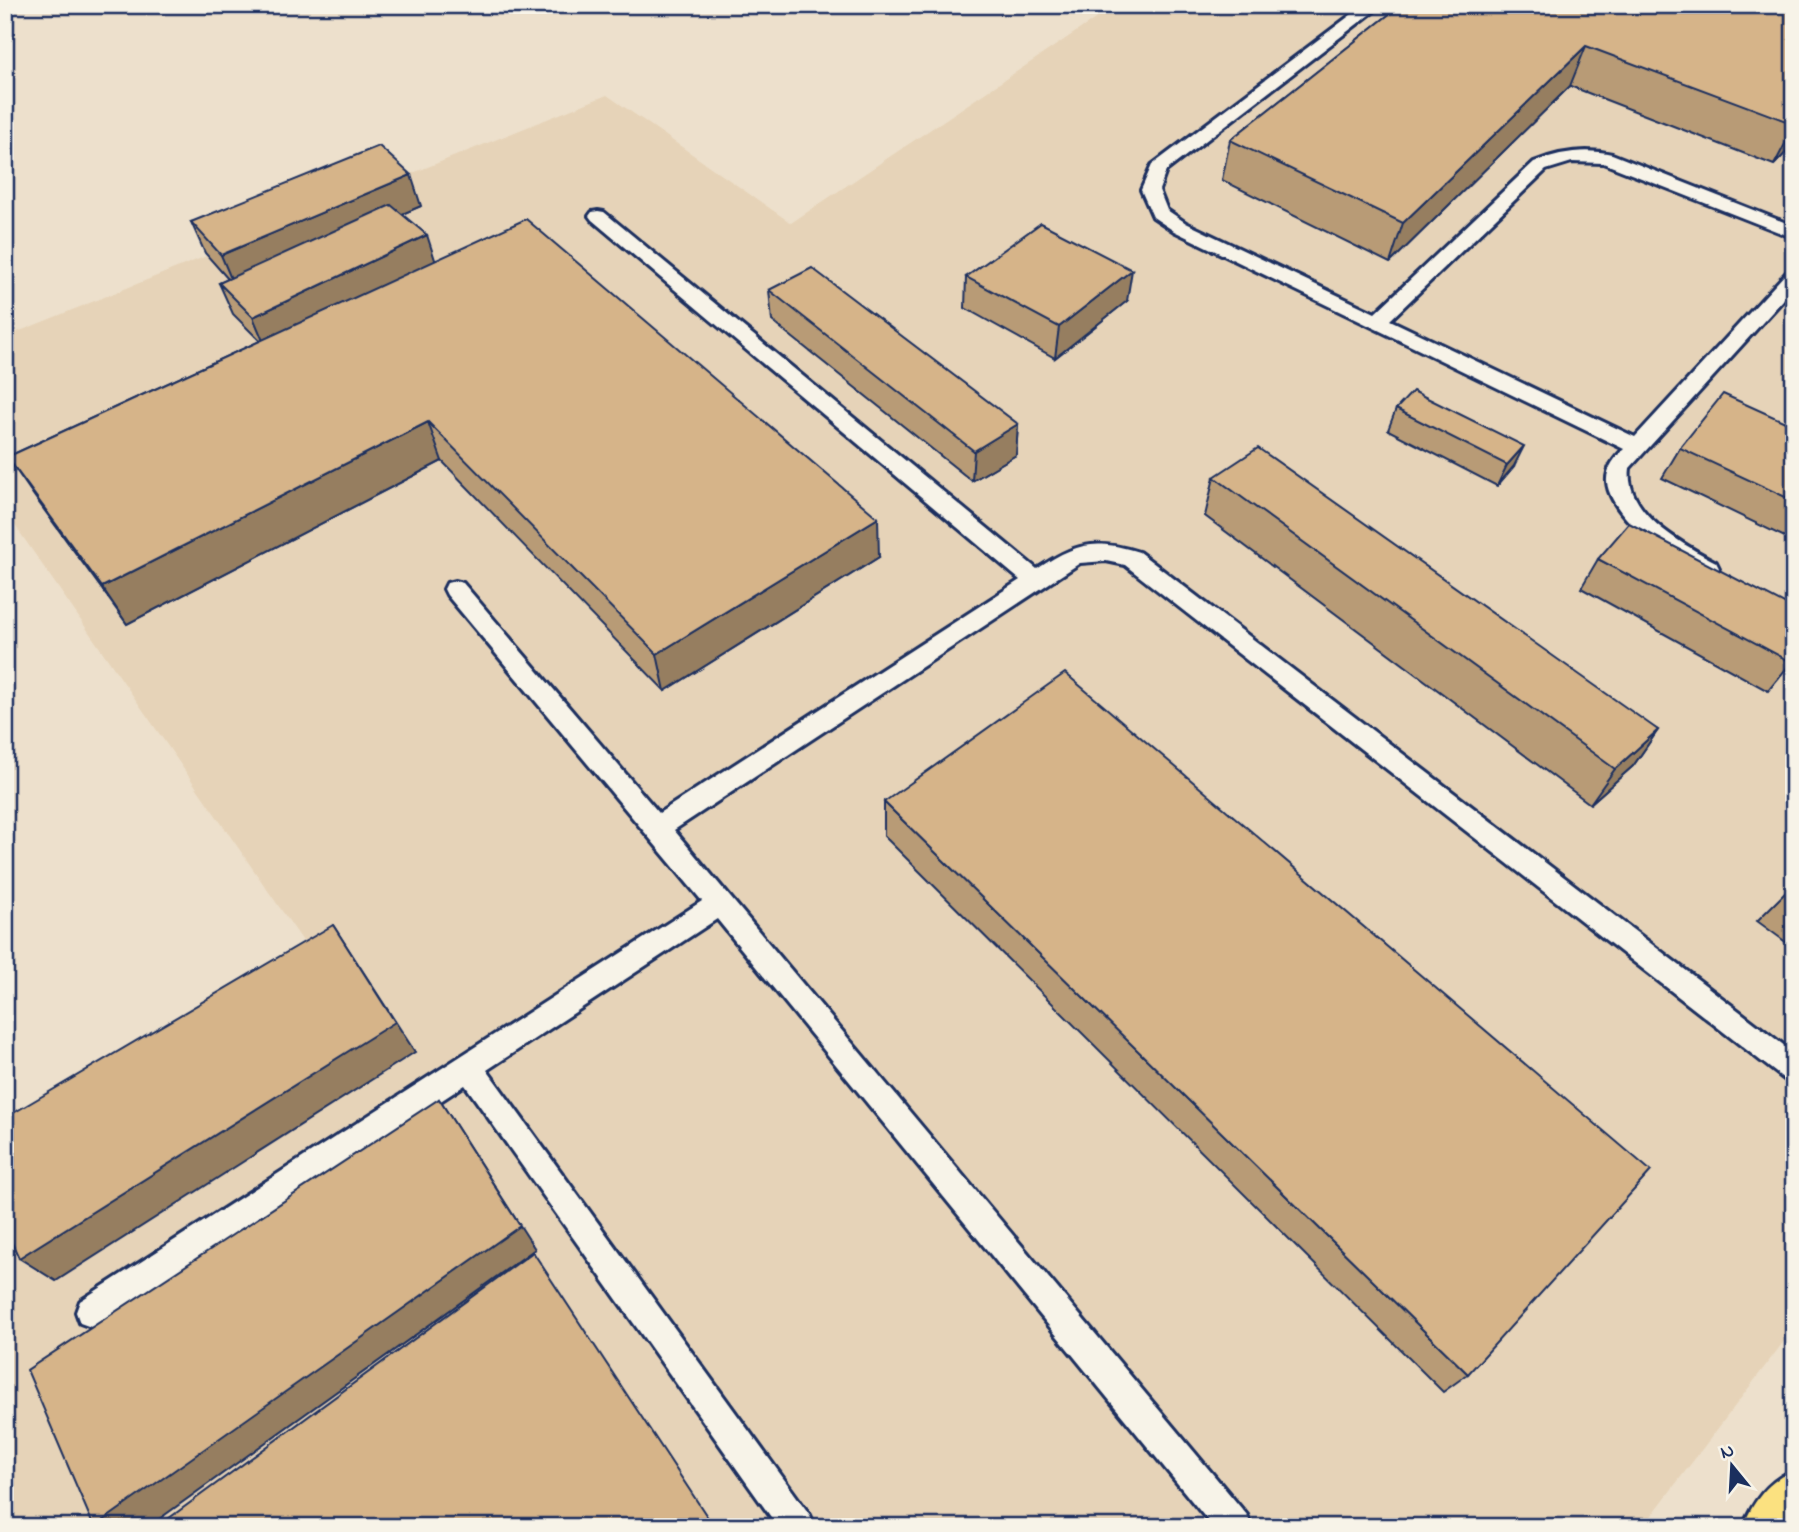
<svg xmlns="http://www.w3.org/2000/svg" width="1799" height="1532" font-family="'Indie Flower',sans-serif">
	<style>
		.built { fill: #e6d3b8 }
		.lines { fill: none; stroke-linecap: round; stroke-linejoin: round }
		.service-casing { stroke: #1b2f5e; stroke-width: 6 }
		.primary-casing { stroke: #1b2f5e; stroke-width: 6 }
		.service { fill: #f7f3e8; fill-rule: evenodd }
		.primary { fill: #fbe180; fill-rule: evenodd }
		.wall { fill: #b89b76; stroke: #1b2f5e; stroke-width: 2 }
		.shaded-wall { fill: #967e60; stroke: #1b2f5e; stroke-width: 2 }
		.building { fill: #d6b489; stroke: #1b2f5e; stroke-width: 2 }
	</style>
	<rect width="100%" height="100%" fill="#ede0cc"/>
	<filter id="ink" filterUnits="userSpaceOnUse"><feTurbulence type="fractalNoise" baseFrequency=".0143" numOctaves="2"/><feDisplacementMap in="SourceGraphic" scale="14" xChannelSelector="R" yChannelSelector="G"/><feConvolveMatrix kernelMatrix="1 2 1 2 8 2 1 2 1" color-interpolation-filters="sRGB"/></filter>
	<g filter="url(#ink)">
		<polygon class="built" points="1116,5 1794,5 1794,1328 1643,1527 5,1527 5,1149 307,947 5,511 5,337 607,95 791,223"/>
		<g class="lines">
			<g class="service-casing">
				<g id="service">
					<path d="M 1364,5 L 1382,5 L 1166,171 L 1159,190 L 1167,210 L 1186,223 L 1375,313 L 1534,162 C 1559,152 1586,148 1612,154 L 1794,226 L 1794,238 L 1603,163 L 1572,162 L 1546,170 L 1390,320 L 1635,437 L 1787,272 L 1794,270 L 1794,288 L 1630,468 C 1624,513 1682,544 1716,562 L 1719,568 L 1716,574 L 1708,576 C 1677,567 1610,517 1607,482 C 1606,469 1615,457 1624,449 L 1174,231 L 1153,217 L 1141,190 L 1152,165 Z"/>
					<path d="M 598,211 L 604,212 L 1037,569 C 1075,544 1093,538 1139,552 L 1794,1053 L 1794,1083 L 1784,1079 L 1125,565 L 1106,561 L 1080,563 L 674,830 L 1247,1515 L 1252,1527 L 1213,1527 L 717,919 L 487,1070 L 810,1515 L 815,1527 L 778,1527 L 465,1085 L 102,1323 L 91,1327 L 80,1323 L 76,1312 L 80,1301 L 702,901 L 447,595 L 444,589 L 447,583 L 455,581 L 463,583 L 659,813 L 1020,580 L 592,220 L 589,216 L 592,212 Z"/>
				</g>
			</g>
			<g class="primary-casing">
				<path id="primary" d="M 1794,1470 L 1794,1527 L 1743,1527 C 1753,1501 1768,1481 1794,1470 Z"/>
			</g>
			<use href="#service" class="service"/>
			<use href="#primary" class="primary"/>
		</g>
		<g class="wall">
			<polygon points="1401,5 1794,5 1794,144 1774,165 1570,86 1390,263 1222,180 1230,140"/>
			<polygon points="421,206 402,214 435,261 879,557 665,691 442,461 127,624 34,496 7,457 260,341 233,314 219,283 228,279 205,253 191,222"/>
			<polygon points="966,277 1127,301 1055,358 965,308"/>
			<polygon points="769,290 1018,424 1016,455 972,481 772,321"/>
			<polygon points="1396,409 1514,466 1497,486 1388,430"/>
			<polygon points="1794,426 1794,537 1791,540 1662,478 1680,448"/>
			<polygon points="1214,477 1658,730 1633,766 1590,804 1205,516"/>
			<polygon points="1598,559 1794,659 1768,691 1581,588"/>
			<polygon points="884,802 1468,1374 1443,1392 884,836"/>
			<polygon points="1794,884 1794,948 1757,921"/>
		</g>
		<g class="shaded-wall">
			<polygon points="1586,46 1570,86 1390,263 1403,223"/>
			<polygon points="1794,127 1794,144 1774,165"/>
			<polygon points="411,175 421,206 234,286 221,255"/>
			<polygon points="427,235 437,266 266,348 253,317"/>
			<polygon points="1132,270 1127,301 1055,358 1059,327"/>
			<polygon points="428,422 442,461 127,624 102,587"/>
			<polygon points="1018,424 1016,455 972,481 974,451"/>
			<polygon points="1524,446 1514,466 1497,486 1507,465"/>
			<polygon points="878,518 879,557 665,691 657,654"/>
			<polygon points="1658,730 1633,766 1590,804 1615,769"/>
			<polygon points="333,925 415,1052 56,1281 19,1258"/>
			<polygon points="439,1099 535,1249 148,1527 94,1527"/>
		</g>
		<g class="building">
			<polygon points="1401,5 1794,5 1794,124 1586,46 1403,223 1230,140"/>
			<polygon points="379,146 411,175 221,255 191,222"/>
			<polygon points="391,205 427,235 253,317 219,283"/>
			<polygon points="526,219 878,518 657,654 428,422 102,587 7,457"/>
			<polygon points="1041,223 1132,270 1059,327 966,277"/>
			<polygon points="812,268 1018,424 974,451 769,290"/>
			<polygon points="1413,391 1524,446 1507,465 1396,409"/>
			<polygon points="1723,394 1794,426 1794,501 1680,448"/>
			<polygon points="1258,448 1658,730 1615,769 1214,477"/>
			<polygon points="1629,523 1794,609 1794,659 1791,662 1598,559"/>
			<polygon points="1065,673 1651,1171 1468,1374 884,802"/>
			<polygon points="1794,884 1794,891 1789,888"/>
			<polygon points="333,925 395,1022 19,1258 5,1228 5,1118"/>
			<polygon points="439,1099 520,1226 94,1527 27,1370"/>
			<polygon points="533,1252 714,1527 157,1527"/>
		</g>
	</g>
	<rect width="1799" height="1532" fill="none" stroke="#f7f3e8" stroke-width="28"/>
	<rect x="14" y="14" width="1771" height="1504" fill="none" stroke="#1b2f5e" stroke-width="2.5" filter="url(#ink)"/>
	<g transform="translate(1732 1466) rotate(342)" stroke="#f7f3e8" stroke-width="5" paint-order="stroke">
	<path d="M0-5L12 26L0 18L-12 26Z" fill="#1b2f5e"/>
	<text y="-10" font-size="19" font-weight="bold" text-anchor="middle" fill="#1b2f5e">N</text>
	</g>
</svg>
